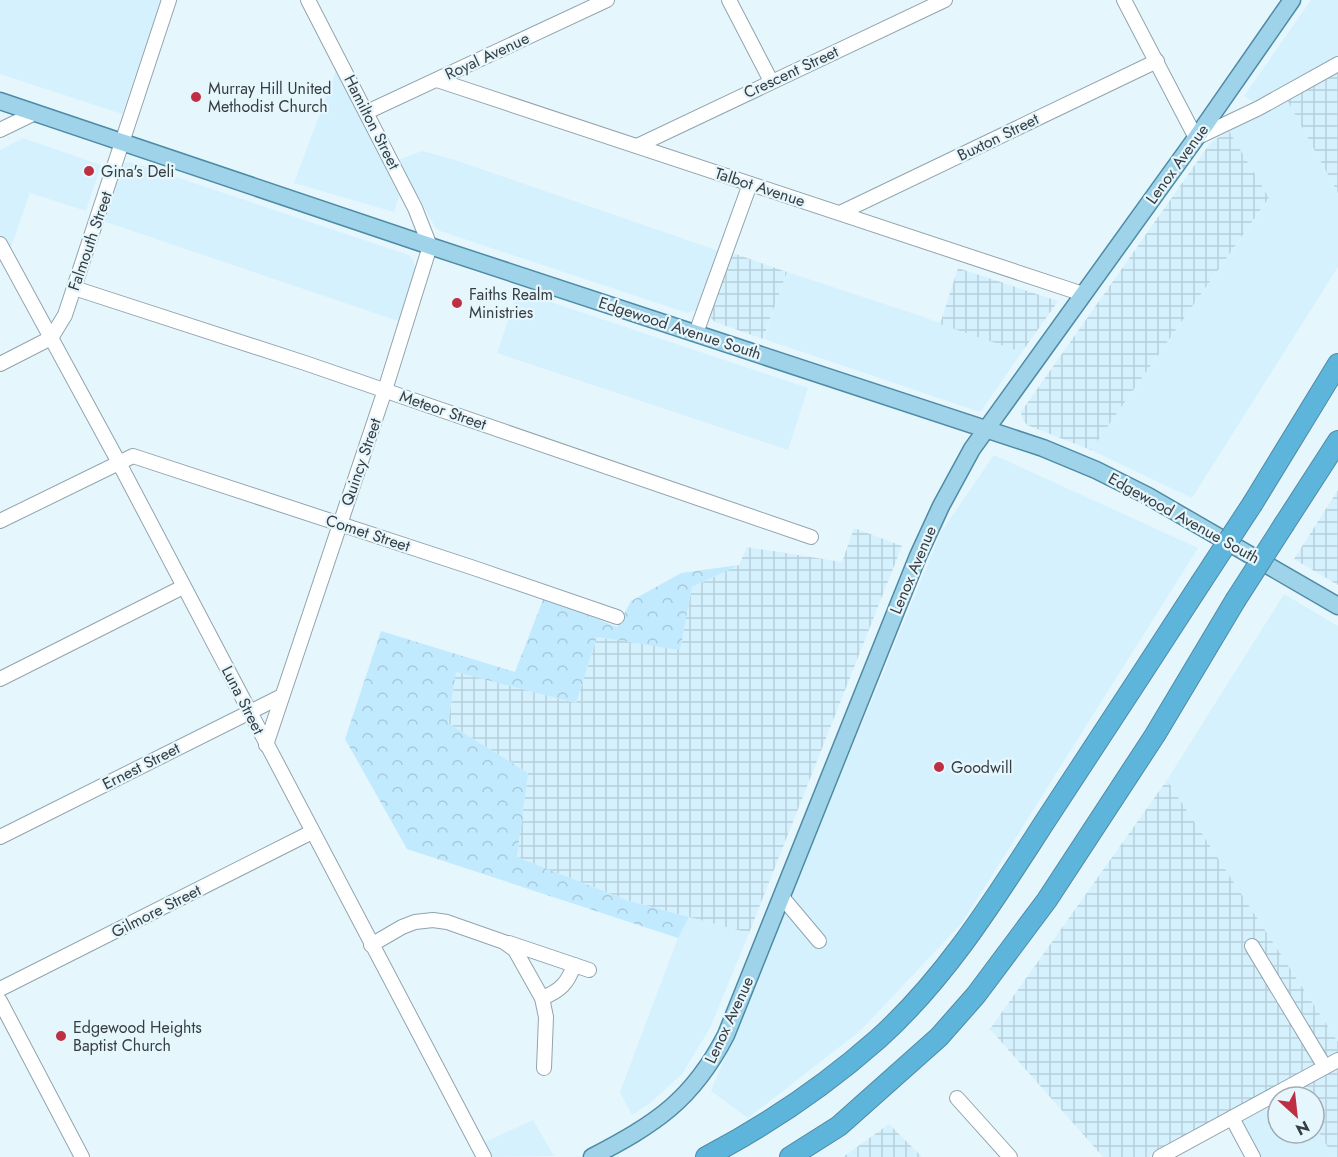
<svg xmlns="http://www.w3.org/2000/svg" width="1338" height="1157" font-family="Jost,sans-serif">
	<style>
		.built { fill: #d5f1fe }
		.industrial { fill: url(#industrial-grid) }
		.forest { fill: url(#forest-crowns) }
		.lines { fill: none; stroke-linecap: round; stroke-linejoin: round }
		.minor-casing { stroke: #92a4ad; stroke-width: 16 }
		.major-casing { stroke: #4f8ba5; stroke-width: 19 }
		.highway-casing { stroke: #4f8ba5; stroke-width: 22 }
		.minor { stroke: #fff; stroke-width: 14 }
		.major { stroke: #9ed3e9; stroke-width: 16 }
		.highway { stroke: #5db5db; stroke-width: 20 }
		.highway-bridge-casing { stroke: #4f8ba5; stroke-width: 22; stroke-linecap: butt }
		.highway-bridge { stroke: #5db5db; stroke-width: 20 }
		.poi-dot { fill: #bf2f43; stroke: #e6f6fd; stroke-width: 2 }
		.labels { text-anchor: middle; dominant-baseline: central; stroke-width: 4.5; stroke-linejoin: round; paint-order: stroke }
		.street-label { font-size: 16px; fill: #363e42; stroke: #e6f6fd }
		.poi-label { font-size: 16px; fill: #363e42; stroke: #e6f6fd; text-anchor: start }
	</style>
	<defs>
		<pattern id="industrial-grid" width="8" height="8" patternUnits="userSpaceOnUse" patternTransform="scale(1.5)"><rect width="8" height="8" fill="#d5f1fe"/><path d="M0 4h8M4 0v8" fill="none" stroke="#b7d0db"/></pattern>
		<pattern id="forest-crowns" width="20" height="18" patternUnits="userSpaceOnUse" patternTransform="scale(1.5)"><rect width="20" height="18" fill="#c2eafe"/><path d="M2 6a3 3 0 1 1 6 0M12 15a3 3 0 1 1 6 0" fill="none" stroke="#a7cadb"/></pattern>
	</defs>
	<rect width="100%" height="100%" fill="#e6f6fd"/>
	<g class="built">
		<polygon points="0,0 161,0 122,114 0,74"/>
		<polygon points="1311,0 1338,0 1338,59 1262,101 1252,101 1244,96"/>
		<polygon points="336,71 400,194 394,212 294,183"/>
		<polygon points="1286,98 1338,193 1338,267 1192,498 1091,450 1269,199 1229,131"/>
		<polygon points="23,138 101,165 86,211 30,193 9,253 0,236 0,150"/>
		<polygon points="422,151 455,160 719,251 696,310 687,313 440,231 435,227 398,160"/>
		<polygon points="131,162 409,255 413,260 416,271 401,322 103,221 120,169 125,163"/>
		<polygon points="787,272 915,314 1022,352 981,411 977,411 764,339"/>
		<polygon points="518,291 808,388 788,450 497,353"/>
		<polygon points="994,455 1198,548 962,923 860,1031 748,1118 711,1091 941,532"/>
		<polygon points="1284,594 1338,626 1338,1042 1167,780"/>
		<polygon points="689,917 749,933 710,1028 682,1074 649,1104 632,1115 620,1092 678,938"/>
		<polygon points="1278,1100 1278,1133 1314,1133 1314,1123 1333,1157 1260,1157 1240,1120"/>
		<polygon points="533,1120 554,1156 491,1157 483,1143"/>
	</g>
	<g class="industrial">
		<polygon points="1338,70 1338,193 1286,98"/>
		<polygon points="1229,131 1269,198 1091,450 1027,425 1022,418 1021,412 1211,142"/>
		<polygon points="730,252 787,272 763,339 715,322 711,318 710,312"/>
		<polygon points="958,268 1058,301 1022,352 940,324"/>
		<polygon points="1338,490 1338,585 1294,559"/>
		<polygon points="854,528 902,546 749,933 629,901 517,857 528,773 448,723 456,671 576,703 597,637 680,649 692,587 739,565 747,547 842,562"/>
		<polygon points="1167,780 1338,1042 1338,1054 1149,1157 1103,1157 990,1029"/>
		<polygon points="1338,1067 1338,1157 1333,1157 1314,1123 1314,1097 1300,1097 1296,1090"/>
		<polygon points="889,1124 922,1157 843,1157"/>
	</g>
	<polygon class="forest" points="739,565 692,587 680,650 597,637 576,703 456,672 448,723 528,773 517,857 629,901 689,917 678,938 407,849 345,739 381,631 515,672 544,597 617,627 631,601 681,573"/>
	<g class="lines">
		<g class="minor-casing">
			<g id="minor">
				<polyline points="729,0 771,81"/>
				<polyline points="1124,0 1196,138 1259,108 1338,64"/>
				<polyline points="437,80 1083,294"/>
				<polyline points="367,112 607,0"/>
				<polyline points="0,130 35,113"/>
				<polyline points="637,146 945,0"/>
				<polyline points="840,213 1157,61"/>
				<polyline points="0,244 118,461 484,1157"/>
				<polyline points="74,288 305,363 811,537"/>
				<polyline points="696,333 750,184"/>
				<polyline points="0,364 51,338 65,315 169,0"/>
				<polyline points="0,521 133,456 474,568 617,617"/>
				<polyline points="0,679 183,587"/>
				<polyline points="266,745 385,390 430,246 415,208 308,0"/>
				<polyline points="0,837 282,696"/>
				<polyline points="782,897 819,941"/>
				<polyline points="509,943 589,970"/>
				<polyline points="371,945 402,927 415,922 433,920 447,922 504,942 515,950 542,998 546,1017 544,1068"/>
				<polyline points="1252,946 1325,1067"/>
				<polyline points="0,989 312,832"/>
				<path d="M 542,998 C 560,991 568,983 574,965"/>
				<polyline points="0,1001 82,1157"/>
				<polyline points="957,1098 1010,1157"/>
				<polyline points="1232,1118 1253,1157"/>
				<polyline points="1160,1157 1338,1060"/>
			</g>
		</g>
		<g class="major-casing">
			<g id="major">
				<polyline points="0,101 430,246 1043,448 1096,470 1148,496 1338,606"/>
				<path d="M 592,1157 C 655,1124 692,1101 726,1035 L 918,556 L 941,506 L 972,449 L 1196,138 L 1292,0"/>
			</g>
		</g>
		<g class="highway-casing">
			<g id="highway">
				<polyline points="1253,503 1338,364"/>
				<polyline points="1285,523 1338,441"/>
				<path d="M 706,1157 C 767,1125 826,1085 878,1039 C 947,977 996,897 1046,820 C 1098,741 1149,663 1200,584"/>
				<polyline points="790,1157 839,1126 939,1037 976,995 1047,900 1155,735 1235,601"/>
			</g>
		</g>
		<use href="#minor" class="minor"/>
		<use href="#major" class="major"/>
		<use href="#highway" class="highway"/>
		<g class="highway-bridge-casing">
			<g id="highway-bridge">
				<polyline points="1200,584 1253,503"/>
				<polyline points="1235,601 1285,523"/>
			</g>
		</g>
		<use href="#highway-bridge" class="highway-bridge"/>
	</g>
	<g class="poi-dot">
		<circle cx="196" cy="97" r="6"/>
		<circle cx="89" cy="171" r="6"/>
		<circle cx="457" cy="303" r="6"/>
		<circle cx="939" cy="767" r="6"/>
		<circle cx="61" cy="1036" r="6"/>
	</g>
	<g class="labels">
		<g class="street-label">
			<text transform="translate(487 56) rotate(-25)">Royal Avenue</text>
			<text transform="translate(791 72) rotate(-25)">Crescent Street</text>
			<text transform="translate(372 122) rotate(63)">Hamilton Street</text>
			<text transform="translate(998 137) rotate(-26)">Buxton Street</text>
			<text transform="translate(1177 164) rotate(-54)">Lenox Avenue</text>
			<text transform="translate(760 187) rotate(18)">Talbot Avenue</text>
			<text transform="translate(90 241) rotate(-71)">Falmouth Street</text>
			<text transform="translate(680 328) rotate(18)">Edgewood Avenue South</text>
			<text transform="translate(443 410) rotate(19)">Meteor Street</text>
			<text transform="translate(361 462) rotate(-71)">Quincy Street</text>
			<text transform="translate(1184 518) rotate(29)">Edgewood Avenue South</text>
			<text transform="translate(368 533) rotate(18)">Comet Street</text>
			<text transform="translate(913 570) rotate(-67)">Lenox Avenue</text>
			<text transform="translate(243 700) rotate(63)">Luna Street</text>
			<text transform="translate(141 766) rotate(-27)">Ernest Street</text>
			<text transform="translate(156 911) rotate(-27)">Gilmore Street</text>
			<text transform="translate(729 1020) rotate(-65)">Lenox Avenue</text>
		</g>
		<g class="poi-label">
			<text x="208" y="88">Murray Hill United<tspan x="208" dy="18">Methodist Church</tspan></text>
			<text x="101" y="171">Gina's Deli</text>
			<text x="469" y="294">Faiths Realm<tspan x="469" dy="18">Ministries</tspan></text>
			<text x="951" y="767">Goodwill</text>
			<text x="73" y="1027">Edgewood Heights<tspan x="73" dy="18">Baptist Church</tspan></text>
		</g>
	</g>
	<g transform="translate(1296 1115) rotate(153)"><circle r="28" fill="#e6f6fd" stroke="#a0acb2" stroke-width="1.5"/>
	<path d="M0-4.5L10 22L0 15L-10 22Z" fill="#bf2f43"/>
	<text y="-9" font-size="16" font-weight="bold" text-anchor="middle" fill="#363e42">N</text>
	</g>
</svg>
